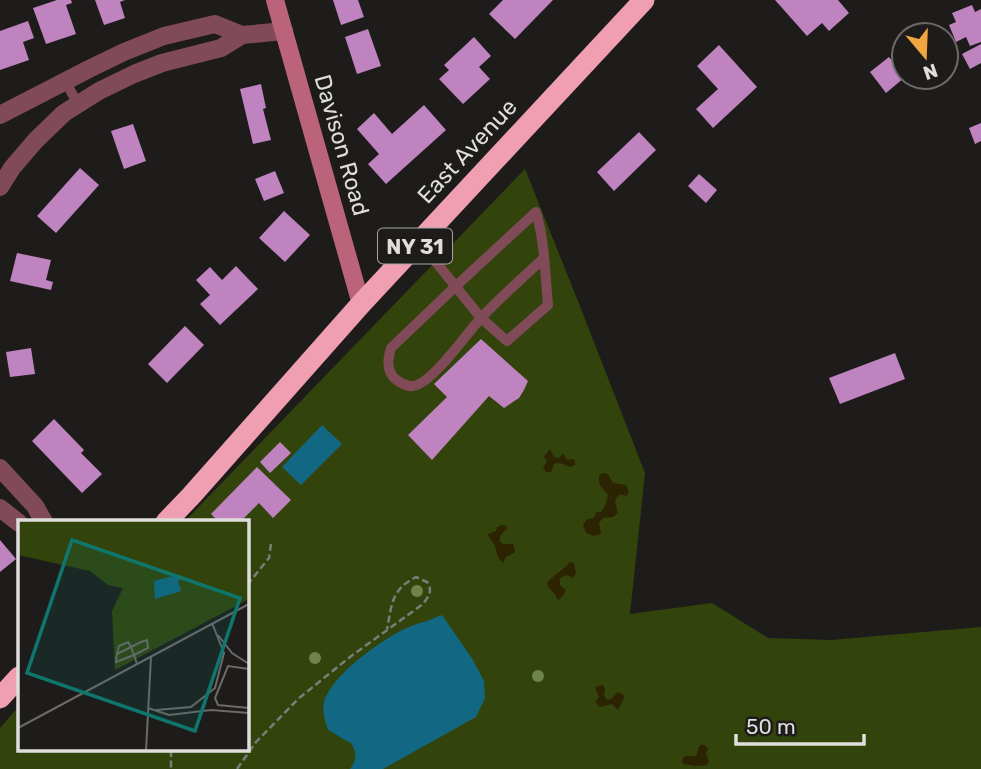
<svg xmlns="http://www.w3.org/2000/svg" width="981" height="769" font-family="Rubik,sans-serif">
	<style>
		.green { fill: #32440c }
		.sand { fill: #2b2302 }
		.water { fill: #126783 }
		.building { fill: #bf83bf }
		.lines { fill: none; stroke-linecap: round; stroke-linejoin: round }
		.path { stroke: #7d7c7a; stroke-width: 2.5; stroke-dasharray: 7 3.5; stroke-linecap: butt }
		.lane { stroke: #814a58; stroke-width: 10 }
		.street { stroke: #814a58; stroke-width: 18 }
		.secondary { stroke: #ba637a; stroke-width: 18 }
		.highway { stroke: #f09eb2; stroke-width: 21 }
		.tree { fill: #70834a }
		.labels { text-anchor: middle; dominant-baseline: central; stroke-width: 7; stroke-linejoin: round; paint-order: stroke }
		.shield { fill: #1d1c1a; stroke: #a5a4a2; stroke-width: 2 }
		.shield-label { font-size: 21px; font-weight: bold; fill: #dfdedc }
		.street-label { font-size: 23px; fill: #dfdedc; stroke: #1d1c1a }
		.inset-road { fill: none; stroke: #6b6a68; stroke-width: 2 }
		.view { fill: #0f766e; fill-opacity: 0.15; stroke: #0f766e; stroke-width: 3.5 }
		.inset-edge { fill: none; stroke: #dfdedc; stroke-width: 3.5 }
	</style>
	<rect width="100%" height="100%" fill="#1d1c1a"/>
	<polygon class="green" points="525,169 574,291 645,473 630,614 712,603 768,638 831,640 981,627 981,769 0,769 0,728 19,706 19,750 247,750 247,522 184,522"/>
	<g class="sand">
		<path d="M 550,449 L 554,457 L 559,458 L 563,453 L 567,460 L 573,459 L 575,461 L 575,465 L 570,467 C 564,465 560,461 554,464 L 551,472 L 546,472 L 543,467 L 547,462 L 544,456 Z"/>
		<path d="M 603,473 L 608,474 L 613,483 L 626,485 C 628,489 630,493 626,496 L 621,494 L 617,497 L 615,501 L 618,513 L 613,517 L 603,518 L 599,523 L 601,534 L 594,536 L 586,533 L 583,525 L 587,519 L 594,518 L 596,512 L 601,512 L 605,506 L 608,495 C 602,488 596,483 600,474 Z"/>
		<path d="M 501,525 L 506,526 L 507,528 L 500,536 L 500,542 L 503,544 L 513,544 L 515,550 L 514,553 L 506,557 L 503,563 C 497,558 497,554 495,546 C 493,540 489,540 488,534 L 496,531 L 497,527 Z"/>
		<path d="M 570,562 L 574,563 L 576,574 L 572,578 L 567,575 L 560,578 L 560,585 L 566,590 L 563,596 L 558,600 L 554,593 L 548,587 L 547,583 C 554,574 563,571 570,562 Z"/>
		<polygon points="603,685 605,688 604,695 607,700 611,699 618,692 625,696 618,710 612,704 600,707 595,702 599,697 595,688 598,686"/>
		<path d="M 701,745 L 704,745 L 708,748 L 706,754 L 709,761 L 707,765 L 696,766 L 683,764 L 682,761 C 685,752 690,758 696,756 L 699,747 Z"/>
	</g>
	<g class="water">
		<polygon points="322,425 342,444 301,485 282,467"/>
		<path d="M 442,615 L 473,660 L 484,681 L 485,698 L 476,717 L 383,769 L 350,769 C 357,759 357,753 351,743 C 342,739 336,734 328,730 C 325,721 322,712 324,703 C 330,675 390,632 417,624 C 420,622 424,623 427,621 C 433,619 436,617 442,615 Z"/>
	</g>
	<g class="building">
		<polygon points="57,0 71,0 72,3 66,5 76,34 46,44 33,8"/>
		<polygon points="95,0 125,0 120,2 125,18 104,25"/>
		<polygon points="333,0 358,0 364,17 341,25"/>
		<polygon points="503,0 553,0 515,39 489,14"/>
		<polygon points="775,0 838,0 849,13 829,31 822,23 807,36"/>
		<polygon points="972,5 975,12 981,9 981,42 970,46 966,37 956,42 949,25 956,22 952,13"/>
		<polygon points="28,21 34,38 23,42 29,60 0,70 0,31"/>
		<polygon points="368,29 381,66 357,74 345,37"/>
		<polygon points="474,37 491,56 479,67 490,79 463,104 439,79 449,70 444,65"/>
		<polygon points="981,44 981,63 970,69 962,54"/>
		<polygon points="719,45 757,87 713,128 696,109 718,89 697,66"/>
		<polygon points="889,57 904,75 904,78 886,93 870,72"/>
		<polygon points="261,84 266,108 263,109 271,140 253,144 240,89"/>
		<polygon points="424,105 446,130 386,184 368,164 379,154 357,129 374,113 392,134"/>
		<polygon points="981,123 981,141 975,144 969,128"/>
		<polygon points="133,124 146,161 124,169 111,131"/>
		<polygon points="639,132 656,150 614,191 597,172"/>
		<polygon points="80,168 99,185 56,233 37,216"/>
		<polygon points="275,171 284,193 264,201 255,179"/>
		<polygon points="699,174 717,190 706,203 688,186"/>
		<polygon points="284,211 310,235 285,262 259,238"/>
		<polygon points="17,253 51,260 46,280 53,282 51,290 10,281"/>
		<polygon points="236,266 258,289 220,325 200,304 210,295 196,280 210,267 222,280"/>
		<polygon points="185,326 204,345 167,383 148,364"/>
		<polygon points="481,339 528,381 524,390 519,398 504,408 489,396 432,460 408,435 447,397 434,384"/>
		<polygon points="31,348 35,374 10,377 6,352"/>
		<polygon points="895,353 905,379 840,404 829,378"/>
		<polygon points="54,419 84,450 81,453 102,474 82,493 32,441"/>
		<polygon points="280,442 291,453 270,473 260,462"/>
		<polygon points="257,467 291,500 273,518 259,503 240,522 219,522 211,514"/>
		<polygon points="0,540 16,559 0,572"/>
	</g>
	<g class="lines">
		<g class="path">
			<polyline points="247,585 269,558 271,544"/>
			<polyline points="171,750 171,769"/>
			<path d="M 237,769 L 256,742 L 298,699 L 350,657 L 423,604 C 429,596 433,590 427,582 L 416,577 C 391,590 392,604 387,629"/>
		</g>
		<g class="lane">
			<polyline points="65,81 78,104"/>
			<path d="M 419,241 L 481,318 L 507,341 L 548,305 C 545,275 545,242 536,212 L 456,286 L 391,348 C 388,359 386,368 394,378 C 399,382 407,387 413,386 C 432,384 467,333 481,318 C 501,297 522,278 543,259"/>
		</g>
		<g class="street">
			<polyline points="0,115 89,69 124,52 164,36 215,24 242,35"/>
			<polyline points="0,187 12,168 36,140 64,113 99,91 134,74 162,63 221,48 242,35 284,31"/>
			<polyline points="0,468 35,506 44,522"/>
			<polyline points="0,508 19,523"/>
		</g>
		<polyline class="secondary" points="275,0 361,304"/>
		<g class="highway">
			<polyline points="166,522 191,496 361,304 644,0"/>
			<polyline points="0,698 19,677"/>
		</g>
	</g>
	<g class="tree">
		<circle cx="417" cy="591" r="6"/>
		<circle cx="315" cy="658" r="6"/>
		<circle cx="538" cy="676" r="6"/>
	</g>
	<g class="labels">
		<rect class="shield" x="378" y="228.5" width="74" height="35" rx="5"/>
		<g class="shield-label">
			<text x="415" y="246">NY 31</text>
		</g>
		<g class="street-label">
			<text transform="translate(342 145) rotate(74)">Davison Road</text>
			<text transform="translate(467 151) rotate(-47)">East Avenue</text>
		</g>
	</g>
	<g transform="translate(18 520)">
		<rect width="231" height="231" fill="#1d1c1a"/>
		<path d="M 0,0 L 231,0 L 231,79 L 97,150 L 94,91 L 105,68 L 90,65 L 72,51 L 0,35 Z" fill="#32440c"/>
		<path d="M 159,55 L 165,56 L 160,61 L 163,71 L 137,79 L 136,61 Z" fill="#126783"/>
		<path class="inset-road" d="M 200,115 L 214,133 L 231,144M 99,134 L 123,122 L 129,120 L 130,128 L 116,135 L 98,142 L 98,140 L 99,134 L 101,126 L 110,122 L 113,127 L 116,135 L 119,144M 231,149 L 210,146 L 197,178 L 200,185 L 231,188M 130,188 L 151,195 L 193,190 L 231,193M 138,190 L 173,187 L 197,168 L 206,133 L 194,103M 0,208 L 231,84M 128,231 L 133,137"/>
		<path class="view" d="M 54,20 L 222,78 L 177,211 L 9,153 Z"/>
		<rect width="231" height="231" class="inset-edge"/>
	</g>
	<g transform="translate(925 56) rotate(161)"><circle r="33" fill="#1d1c1a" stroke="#6b6a68" stroke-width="2"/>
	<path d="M0-5L12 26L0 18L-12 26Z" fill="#f1a640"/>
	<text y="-10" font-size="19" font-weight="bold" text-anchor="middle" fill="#dfdedc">N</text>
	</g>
	<path d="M736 734v10h128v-10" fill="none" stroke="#dfdedc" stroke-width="3.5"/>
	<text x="746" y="734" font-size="21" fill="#dfdedc" stroke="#1d1c1a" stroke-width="5" paint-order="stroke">50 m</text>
</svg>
